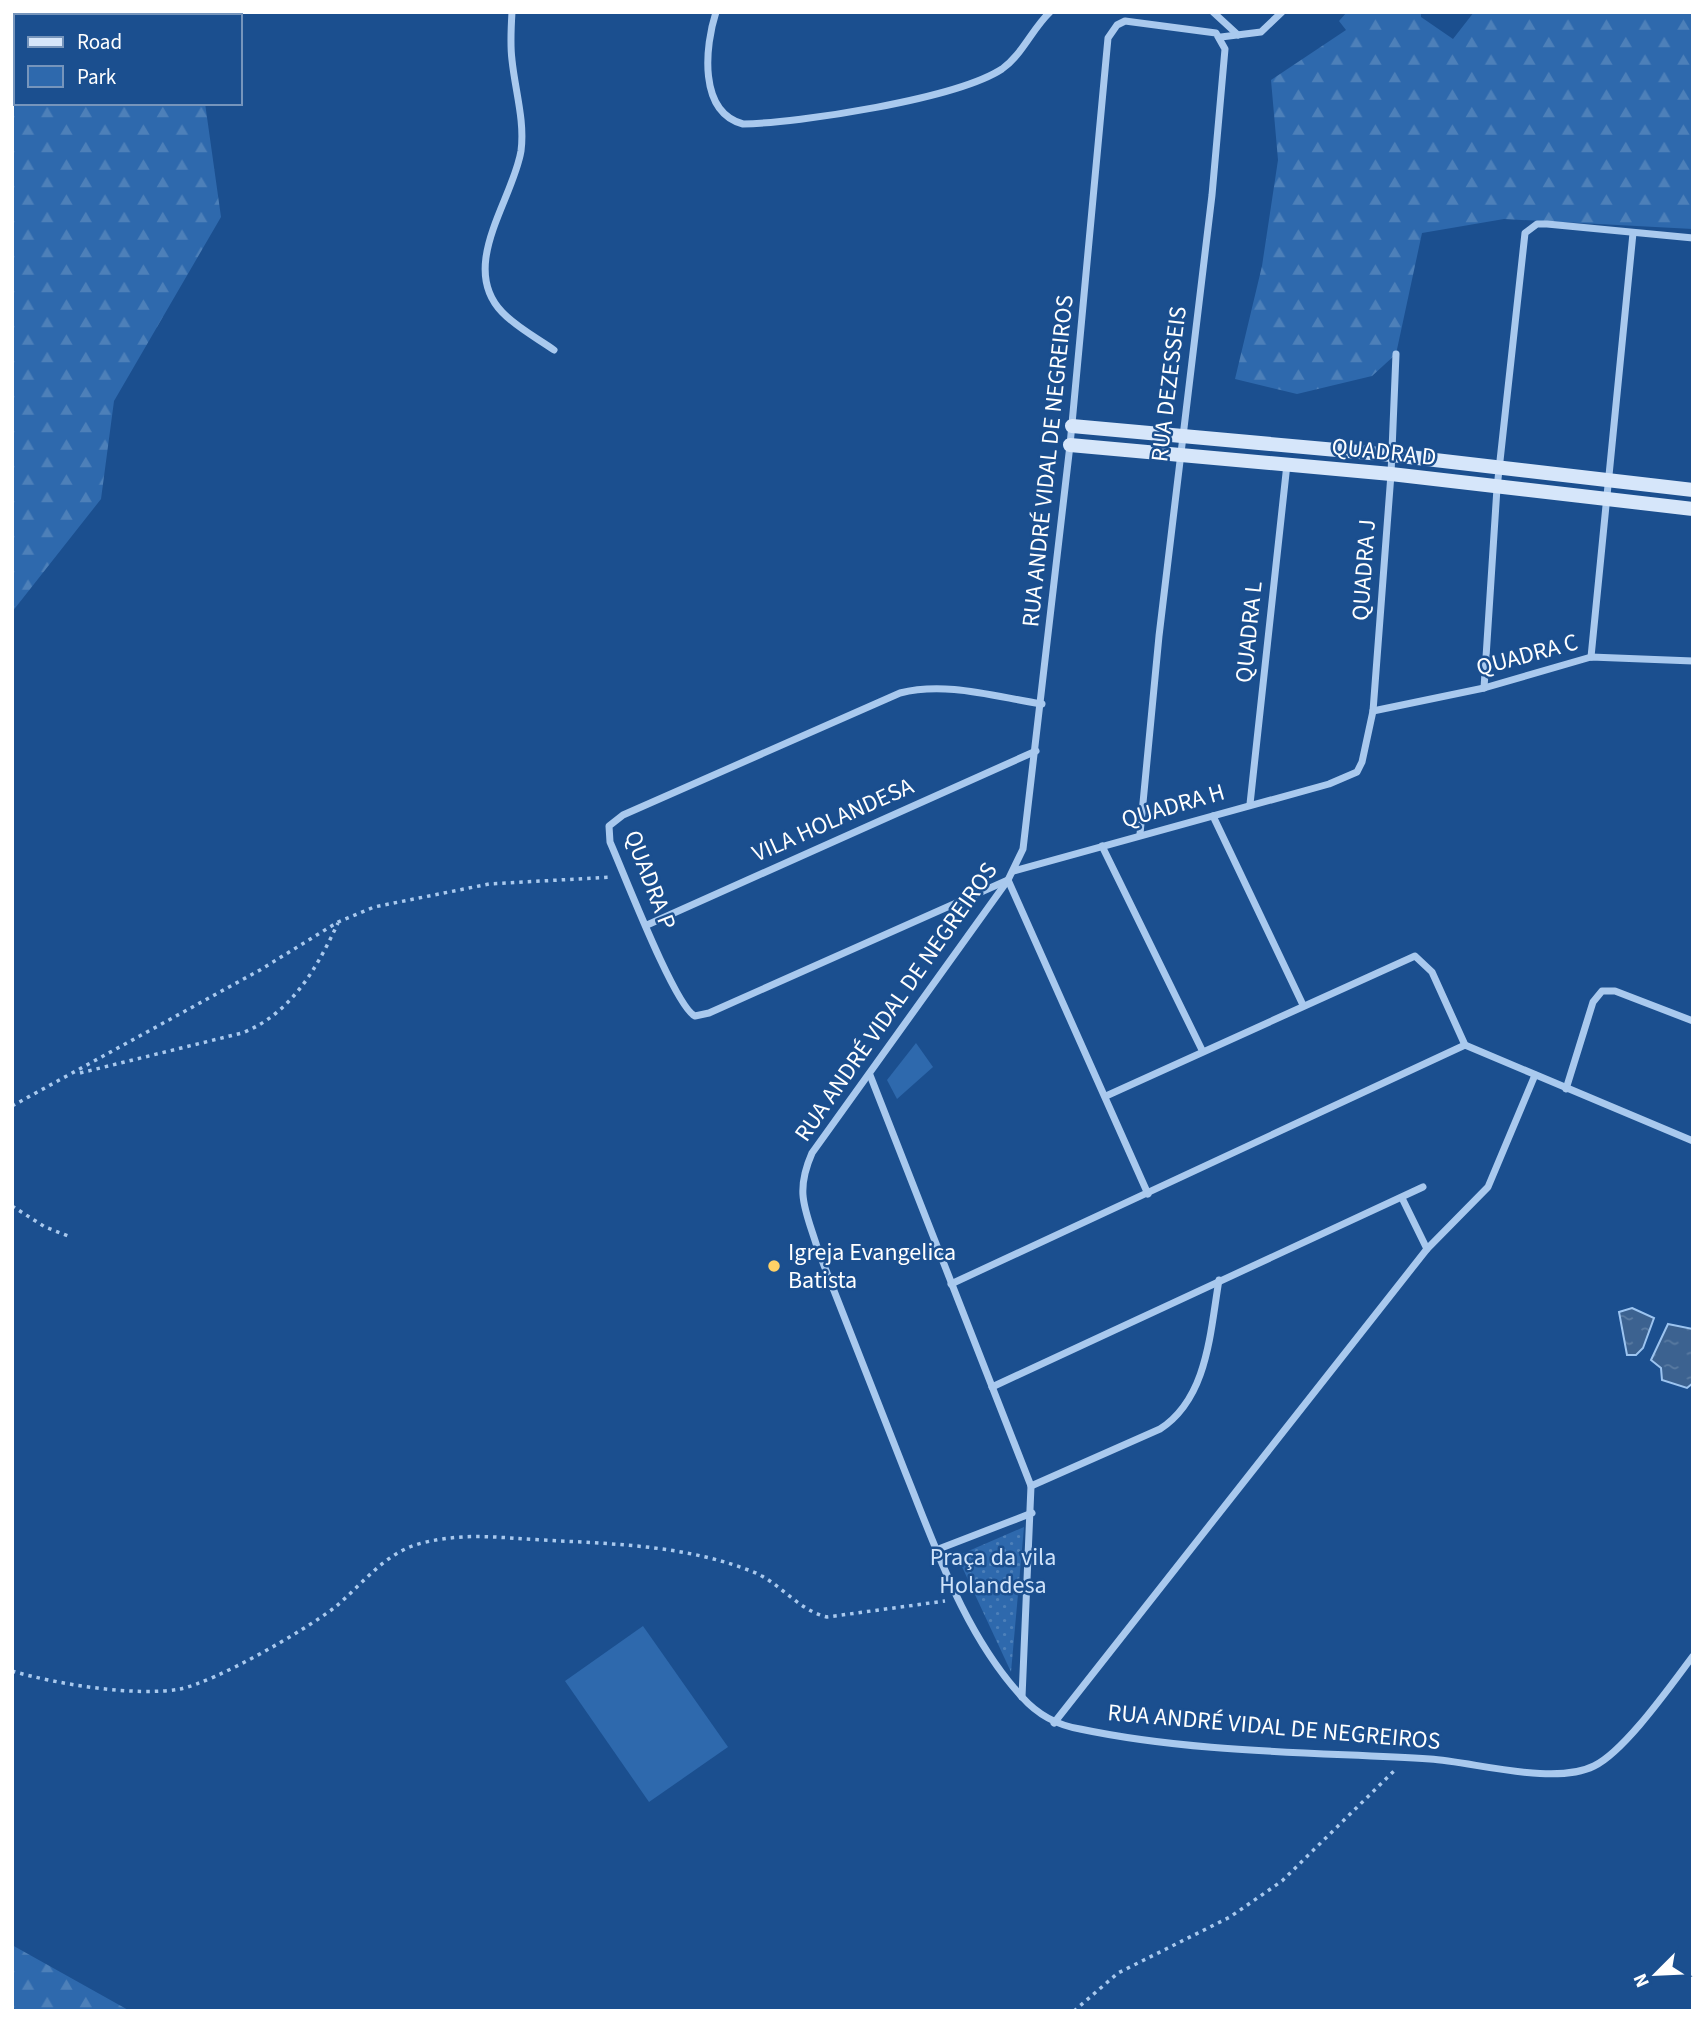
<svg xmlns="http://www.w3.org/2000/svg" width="1705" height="2023" font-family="'Source Sans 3',sans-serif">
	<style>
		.green { fill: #2e69ad }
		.forest { fill: url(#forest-firs) }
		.park { fill: url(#park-dots) }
		.water { fill: url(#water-ripples); stroke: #9cc4f0; stroke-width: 2 }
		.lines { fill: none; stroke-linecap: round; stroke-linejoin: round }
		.path { stroke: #a9c9ee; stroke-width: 3.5; stroke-dasharray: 3.5 5; stroke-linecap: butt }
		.street { stroke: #a9c9ee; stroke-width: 7 }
		.secondary { stroke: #d6e6fa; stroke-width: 14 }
		.poi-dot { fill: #ffd166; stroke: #1b4f8f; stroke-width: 2.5 }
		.labels { text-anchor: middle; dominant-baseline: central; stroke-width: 5; stroke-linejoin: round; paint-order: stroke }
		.street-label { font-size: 24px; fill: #fff; stroke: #1b4f8f }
		.poi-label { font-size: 24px; fill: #fff; stroke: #1b4f8f; text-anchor: start }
		.park-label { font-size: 24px; fill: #cfe3fa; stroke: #1b4f8f }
	</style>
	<defs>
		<pattern id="forest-firs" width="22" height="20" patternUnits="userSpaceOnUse" patternTransform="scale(1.75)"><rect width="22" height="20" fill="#2e69ad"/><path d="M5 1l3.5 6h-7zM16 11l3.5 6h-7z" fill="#4d80b9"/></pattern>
		<pattern id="park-dots" width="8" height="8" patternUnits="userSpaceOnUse" patternTransform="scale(1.75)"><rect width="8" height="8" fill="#2e69ad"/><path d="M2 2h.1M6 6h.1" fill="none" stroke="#4d80b9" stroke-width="1.8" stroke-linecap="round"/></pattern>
		<pattern id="water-ripples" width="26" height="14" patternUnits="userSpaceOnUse" patternTransform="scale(1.75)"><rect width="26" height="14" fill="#3c6290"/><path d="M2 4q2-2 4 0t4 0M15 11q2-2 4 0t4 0" fill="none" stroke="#597aa1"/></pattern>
	</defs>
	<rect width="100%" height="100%" fill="#1b4f8f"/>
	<g class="green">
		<polygon points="916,1043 933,1067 897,1099 887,1080"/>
		<polygon points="643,1626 728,1747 649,1802 565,1681"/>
	</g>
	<g class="forest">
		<polygon points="12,12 193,12 193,16 16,16 16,103 205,103 221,217 114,401 101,499 12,612"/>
		<polygon points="1347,12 1421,12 1421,17 1453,39 1474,12 1693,12 1693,229 1504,219 1422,233 1396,354 1372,376 1297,394 1235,379 1262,266 1278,160 1271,80 1346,30 1339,21"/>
		<polygon points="12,1945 130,2011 12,2011"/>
	</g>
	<polygon class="park" points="1024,1527 1011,1672 957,1556"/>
	<g class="water">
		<polygon points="1632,1308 1654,1318 1643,1348 1636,1355 1627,1355 1619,1312"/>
		<polygon points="1668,1324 1693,1329 1693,1383 1687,1388 1662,1380 1661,1368 1651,1360"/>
	</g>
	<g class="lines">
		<g class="path">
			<path d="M 80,1073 L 242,1033 C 291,1014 317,968 338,923"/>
			<polyline points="12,1106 260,970 338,922 374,907 489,884 612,877"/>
			<polyline points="12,1206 45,1227 71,1237"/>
			<path d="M 12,1671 C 56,1684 135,1697 180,1689 C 217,1681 302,1632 334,1608 C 362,1585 385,1552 422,1543 C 466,1532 500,1538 543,1540 C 614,1544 684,1545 751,1571 C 779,1581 797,1610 827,1617 L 945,1601"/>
			<polyline points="1074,2011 1118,1973 1230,1917 1282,1881 1397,1768"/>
		</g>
		<g class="street">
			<path d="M 512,12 C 511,28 510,45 512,60 C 515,90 525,121 521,151 C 513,200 458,266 502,312 C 516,327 537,338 554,350"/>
			<path d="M 716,12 C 705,46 698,112 743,124 C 799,123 956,99 1002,69 C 1022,55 1032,29 1050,12"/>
			<polyline points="1213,12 1238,35"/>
			<polyline points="1221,37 1261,32 1282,12"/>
			<polyline points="1591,657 1633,233"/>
			<polyline points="1484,688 1497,488 1525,233 1537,224 1547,224 1693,238"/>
			<path d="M 1042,704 C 996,697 946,681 900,693 L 623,815 L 609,826 L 610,842 C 623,871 675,1007 695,1016 L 709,1013 L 1008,880 L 1148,1194"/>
			<polyline points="1373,711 1484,688 1591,657 1693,661"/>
			<polyline points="1250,804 1287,464"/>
			<polyline points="1213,816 1303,1005"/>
			<path d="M 1140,834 L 1159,636 L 1212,195 L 1225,49 L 1216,33 L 1125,21 L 1117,25 L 1108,38 L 1070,445 L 1023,849 L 1008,880 L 812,1153 C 794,1194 806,1210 818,1250 C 848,1325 877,1400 906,1474 C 937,1551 965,1635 1022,1697 C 1038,1715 1056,1725 1080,1729 C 1194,1753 1314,1752 1430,1759 C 1475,1762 1554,1786 1594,1766 C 1625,1751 1671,1685 1693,1656"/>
			<polyline points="1102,846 1202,1050"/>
			<polyline points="1014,871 1329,784 1357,772 1362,762 1373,711 1391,474 1396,354"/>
			<polyline points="647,925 1036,751"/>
			<polyline points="870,1075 1031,1486 1022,1697"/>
			<polyline points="1566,1089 1593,1002 1602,991 1615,991 1693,1021"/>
			<polyline points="1106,1096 1415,956 1432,972 1465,1045 1693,1141"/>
			<polyline points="1427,1249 1488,1187 1535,1075"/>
			<polyline points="951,1284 1465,1045"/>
			<polyline points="992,1387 1423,1187"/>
			<path d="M 1031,1486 L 1160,1429 C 1208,1398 1210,1332 1219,1280"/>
			<polyline points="936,1550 1032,1513"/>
			<polyline points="1054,1723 1427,1249 1402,1198"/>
		</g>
		<g class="secondary">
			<polyline points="1072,426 1392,455 1693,490"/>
			<polyline points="1070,445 1391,474 1693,509"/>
		</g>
	</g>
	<circle class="poi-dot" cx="774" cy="1266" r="7"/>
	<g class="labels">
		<g class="street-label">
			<text transform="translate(1169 384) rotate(-83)">RUA DEZESSEIS</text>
			<text transform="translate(1384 452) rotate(6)">QUADRA D</text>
			<text transform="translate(1048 461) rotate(-84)">RUA ANDRÉ VIDAL DE NEGREIROS</text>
			<text transform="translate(1364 570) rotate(-86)">QUADRA J</text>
			<text transform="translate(1249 632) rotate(-84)">QUADRA L</text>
			<text transform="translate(1527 655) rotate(-15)">QUADRA C</text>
			<text transform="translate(1173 806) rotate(-16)">QUADRA H</text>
			<text transform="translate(833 820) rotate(-24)">VILA HOLANDESA</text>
			<text transform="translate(650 880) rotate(69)">QUADRA P</text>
			<text transform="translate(896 1002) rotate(-55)">RUA ANDRÉ VIDAL DE NEGREIROS</text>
			<text transform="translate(1274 1727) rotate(5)">RUA ANDRÉ VIDAL DE NEGREIROS</text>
		</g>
		<g class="poi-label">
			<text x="788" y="1252">Igreja Evangelica<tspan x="788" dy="28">Batista</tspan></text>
		</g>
		<g class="park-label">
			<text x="993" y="1557">Praça da vila<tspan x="993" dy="28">Holandesa</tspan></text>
		</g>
	</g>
	<rect width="1705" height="2023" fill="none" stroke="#ffffff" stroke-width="28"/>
	<rect x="14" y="14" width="228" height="91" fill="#1b4f8f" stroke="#7695bc" stroke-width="2"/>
	<rect x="28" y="37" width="35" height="10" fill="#d6e6fa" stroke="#7695bc" stroke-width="2"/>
	<text x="77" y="49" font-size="21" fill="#ffffff">Road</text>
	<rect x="28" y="66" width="35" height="21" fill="#2e69ad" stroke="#7695bc" stroke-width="2"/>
	<text x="77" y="84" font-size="21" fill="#ffffff">Park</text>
	<g transform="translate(1656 1974) rotate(246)" stroke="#1b4f8f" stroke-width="5" paint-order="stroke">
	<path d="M0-5L12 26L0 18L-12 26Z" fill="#ffffff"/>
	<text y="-10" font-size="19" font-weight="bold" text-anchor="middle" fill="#ffffff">N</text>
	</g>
</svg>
